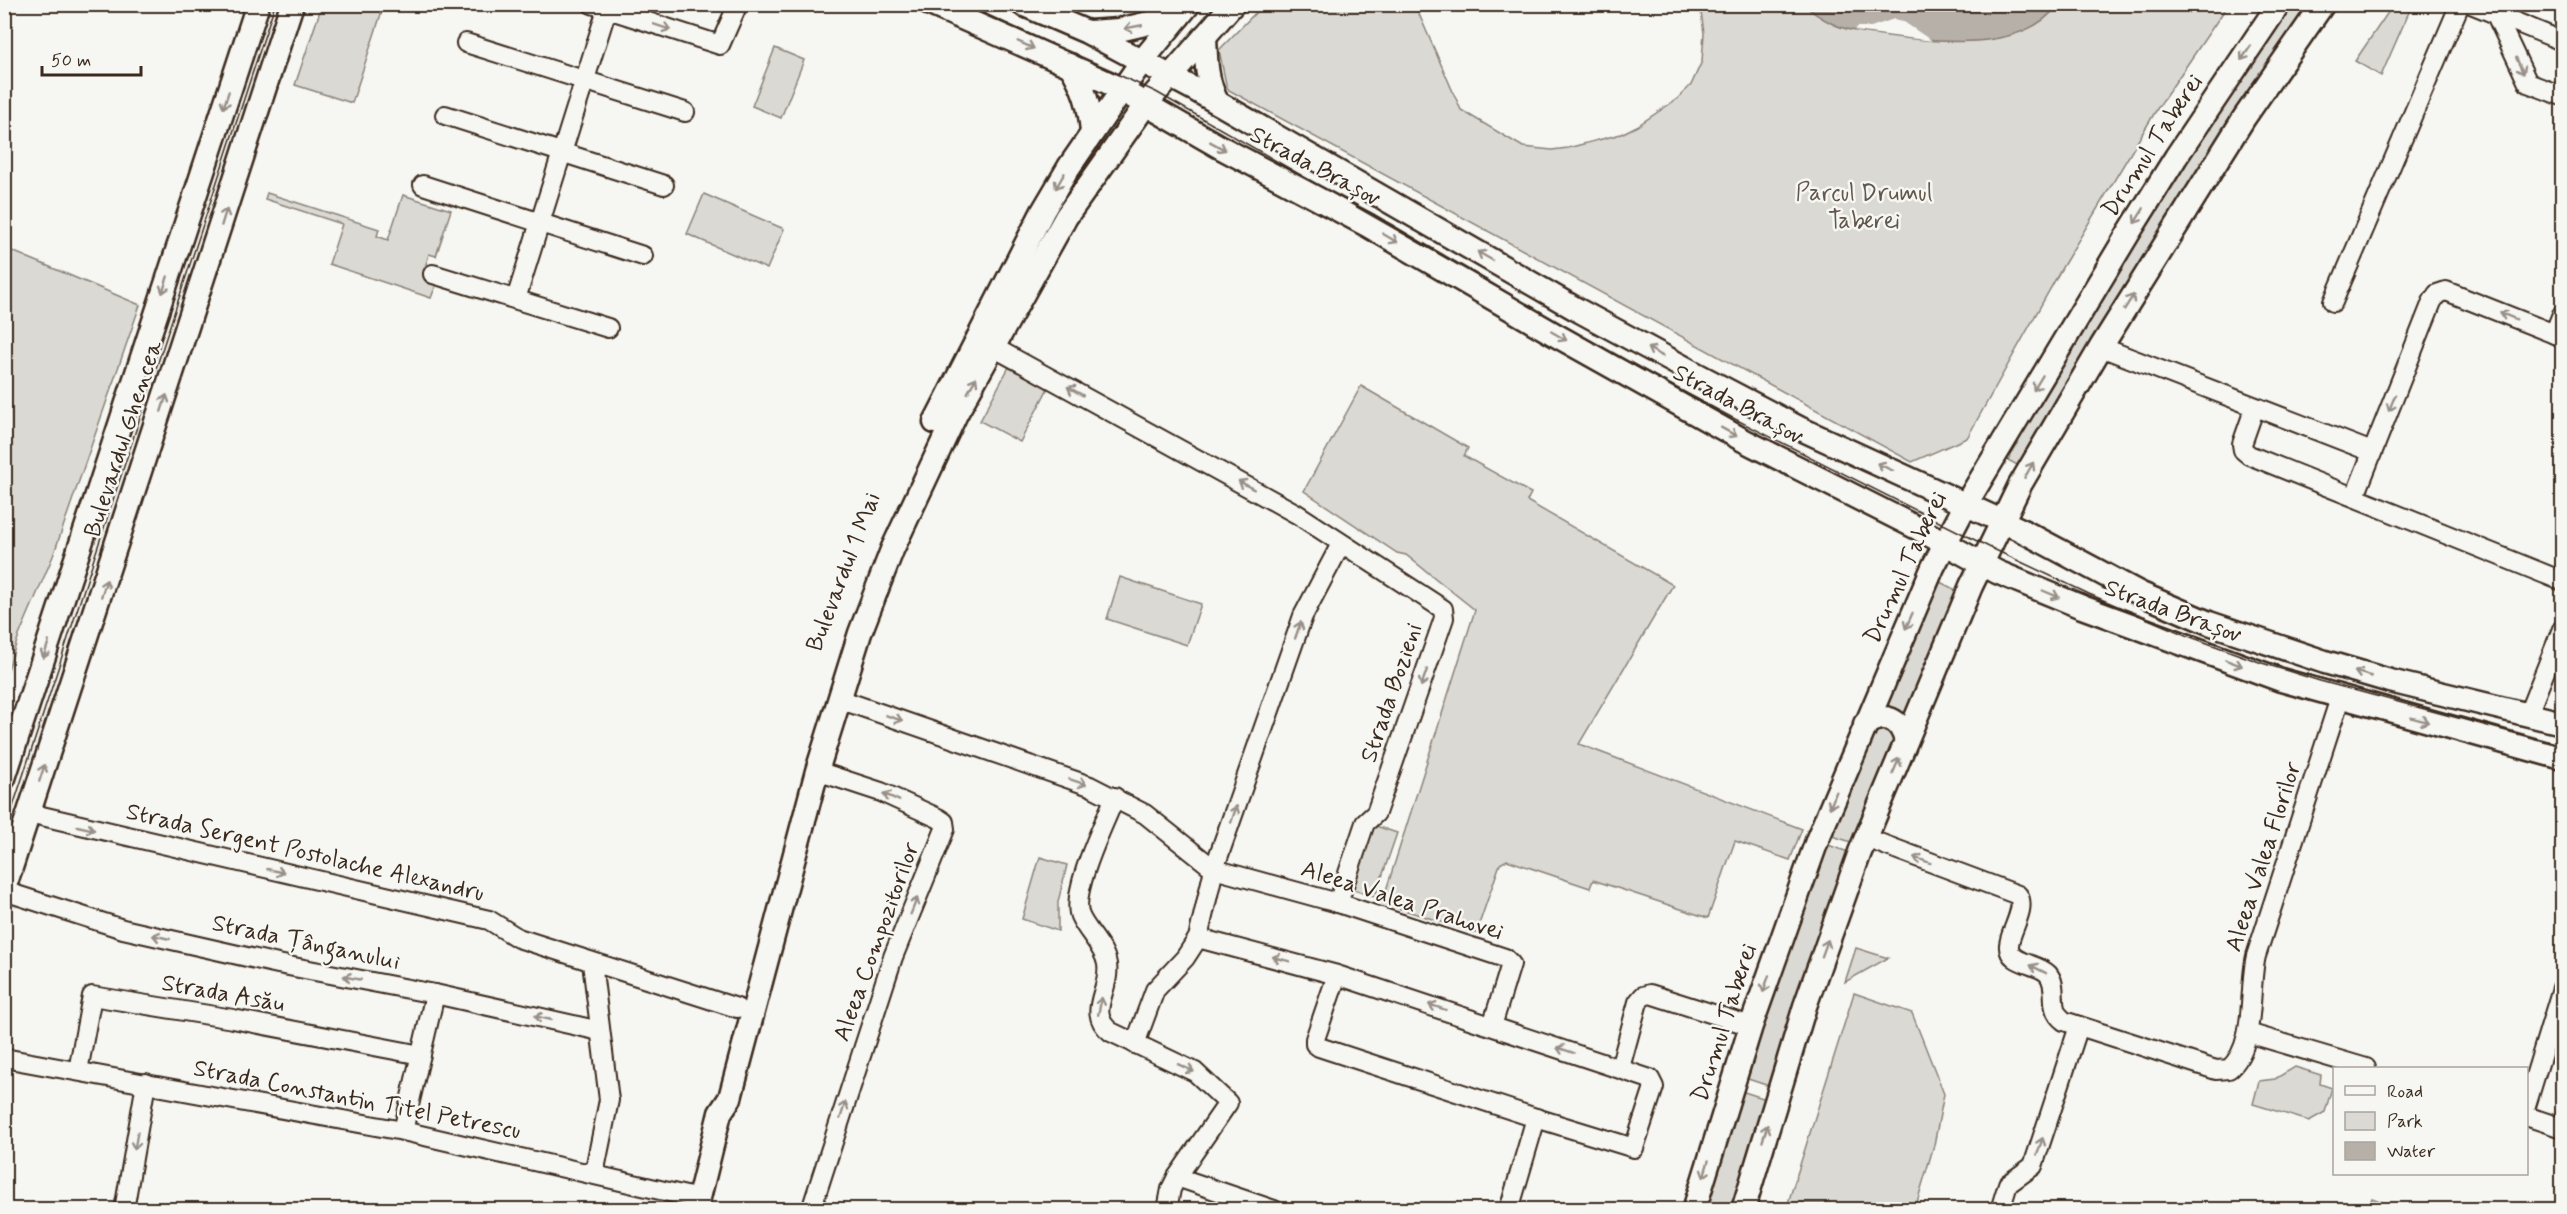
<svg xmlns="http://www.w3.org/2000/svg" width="2567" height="1214" font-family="Mynerve,sans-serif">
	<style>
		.green { fill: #dad9d3; stroke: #8a8278; stroke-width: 1.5 }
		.water { fill: #b6b0a9; stroke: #857a71; stroke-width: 1.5 }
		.pier { fill: #f6f6f2 }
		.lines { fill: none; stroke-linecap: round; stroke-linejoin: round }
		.minor-casing { stroke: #3b2a1e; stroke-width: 22 }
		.major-casing { stroke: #3b2a1e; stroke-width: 27 }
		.minor { stroke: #f6f6f2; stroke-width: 18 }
		.major { stroke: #f6f6f2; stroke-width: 22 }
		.tram { stroke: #3b2a1e; stroke-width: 1.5 }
		.oneway { stroke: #989088 }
		.labels { text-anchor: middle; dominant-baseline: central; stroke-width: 5; stroke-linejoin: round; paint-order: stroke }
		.street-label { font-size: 24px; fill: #3b2a1e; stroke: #f6f6f2 }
		.park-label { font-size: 24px; fill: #63564b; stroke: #f6f6f2 }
	</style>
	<rect width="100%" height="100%" fill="#f6f6f2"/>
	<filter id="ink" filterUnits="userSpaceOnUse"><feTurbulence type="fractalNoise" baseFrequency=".0167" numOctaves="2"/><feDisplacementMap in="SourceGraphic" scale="12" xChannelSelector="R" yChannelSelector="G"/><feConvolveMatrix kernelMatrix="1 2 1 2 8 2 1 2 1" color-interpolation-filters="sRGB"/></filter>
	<g filter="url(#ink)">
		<g class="green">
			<polygon points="322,5 384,5 352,103 295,85"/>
			<polygon points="1263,5 1415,5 1461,110 1523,147 1552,150 1568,148 1621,134 1637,126 1677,99 1691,85 1702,61 1704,33 1700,5 2228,5 2157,109 2063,266 1967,438 1912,462 1227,89 1219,50"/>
			<path d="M 2289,5 L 2312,5 C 2204,152 2113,310 2021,467 L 2006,459 L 2172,179 Z"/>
			<polygon points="2393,5 2412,5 2381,76 2355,61"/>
			<polygon points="775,48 804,60 781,118 752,106"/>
			<polygon points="267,193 379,229 377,236 388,240 403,195 451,210 436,256 429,254 424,271 436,285 431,298 329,264 342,224 265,199"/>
			<polygon points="704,194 784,229 767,269 687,234"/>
			<polygon points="5,248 140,305 53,556 18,638 5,679"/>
			<polygon points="1009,367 1048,388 1020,442 980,421"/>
			<polygon points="1361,386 1468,448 1464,456 1531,493 1527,501 1673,585 1579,744 1802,829 1790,860 1735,841 1708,918 1593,880 1590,888 1507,860 1500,864 1476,933 1382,903 1475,610 1406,555 1397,553 1304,491"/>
			<polygon points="1120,577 1201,604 1187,645 1107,619"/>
			<polygon points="1938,581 1956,590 1904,719 1884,710"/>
			<polygon points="1885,724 1899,740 1858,844 1832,836 1875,732"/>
			<polygon points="1373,825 1397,833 1375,897 1351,889"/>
			<polygon points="1828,845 1854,854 1772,1087 1745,1078 1782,968"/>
			<polygon points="1040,857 1067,865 1058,902 1058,931 1022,919"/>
			<polygon points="1856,948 1888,958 1845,982"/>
			<polygon points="1854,993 1912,1013 1944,1094 1934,1145 1915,1209 1844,1209 1831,1204 1788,1203"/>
			<polygon points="2295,1067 2321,1075 2320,1084 2332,1088 2325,1112 2309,1121 2253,1104 2259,1081 2275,1079"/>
			<polygon points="1738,1090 1766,1099 1734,1205 1730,1209 1714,1209 1707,1202"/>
			<polygon points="2372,1198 2401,1209 2368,1209"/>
		</g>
		<path class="water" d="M 1981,4 L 1996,7 L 2015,5 L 2058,5 C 2023,52 1940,43 1889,36 C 1870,33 1848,32 1831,23 C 1821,18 1812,12 1804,5 Z"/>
		<polygon class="pier" points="1894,19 1904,22 1932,41 1855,31 1856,27 1871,27"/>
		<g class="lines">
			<g class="minor-casing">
				<g id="minor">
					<polyline points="592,4 720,45 738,4"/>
					<polyline points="2471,4 2562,41"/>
					<polyline points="2496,15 2528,83 2562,96"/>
					<polyline points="466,43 685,112"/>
					<polyline points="445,115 664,185"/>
					<polyline points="423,185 643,256"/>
					<polyline points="433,274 608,328"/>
					<polyline points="516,299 607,9"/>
					<polyline points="2333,302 2460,4"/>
					<polyline points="2554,334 2562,314"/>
					<polyline points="993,347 1297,514 1443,609 1444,618 1376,813 1365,823 1338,903"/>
					<polyline points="2101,347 2372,452"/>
					<polyline points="2255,407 2242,444 2243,450 2249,455 2562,581"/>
					<polyline points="2355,496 2432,302 2437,294 2446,291 2562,337"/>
					<polyline points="839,699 1090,786 1145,814 1214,869 1338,903 1505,958 1511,964 1492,1026"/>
					<polyline points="2528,714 2562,629"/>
					<path d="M 1115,797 C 1105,822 1070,892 1080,916 C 1087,932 1104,946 1107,964 C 1111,991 1085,1012 1111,1032 L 1195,1072 L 1228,1103 L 1177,1177 L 1171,1189 L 1167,1210"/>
					<polyline points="29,813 489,920 518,938 737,1008"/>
					<path d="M 1866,838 L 2018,895 C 2027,909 2010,930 2009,945 C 2007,964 2038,963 2048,974 C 2060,988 2046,1008 2064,1021 L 2216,1070 L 2229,1069 C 2257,1045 2248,989 2256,956 L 2340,698"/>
					<polyline points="4,891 123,929 278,964 435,994 600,1031"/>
					<polyline points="1198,938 1337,975 1650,1079 1654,1087 1634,1148 1536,1118 1319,1047 1315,1044 1315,1039 1337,975"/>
					<polyline points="592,963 609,1100 594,1174"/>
					<polyline points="2248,1033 2366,1068"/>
					<polyline points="1135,1044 1155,990 1185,958 1198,938 1214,869 1303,616 1341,544"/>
					<polyline points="4,1058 403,1131 699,1199"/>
					<polyline points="1620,1068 1638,1002 1643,996 1650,994 1751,1026"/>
					<polyline points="78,1071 92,996 233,1019 421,1055"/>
					<polyline points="2526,1106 2562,988"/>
					<polyline points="2526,1116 2562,1128"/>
					<polyline points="403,1131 435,994"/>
					<polyline points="1177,1177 1274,1210"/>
					<polyline points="124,1210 146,1083"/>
					<polyline points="811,1210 893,957 945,829 944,822 938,818 881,792 817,771"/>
					<polyline points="1509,1210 1536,1118"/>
					<polyline points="2000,1210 2008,1184 2033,1166 2079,1026"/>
				</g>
			</g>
			<g class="major-casing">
				<g id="major">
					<polyline points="930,4 1107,82 1220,147 1367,225 1559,337 1743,440 1919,529 1997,572 2082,607 2281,680 2562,758"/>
					<polyline points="1022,4 1087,32 1194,89 1576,309 1698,375 1799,428 2019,529 2139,593 2209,623 2325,662 2390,681 2562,723"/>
					<polyline points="1089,32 1119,30 1179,16"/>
					<path d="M 1205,36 C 1206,60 1206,80 1217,102"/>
					<path d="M 1070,65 C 1084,87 1090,106 1092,132"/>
					<polyline points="935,422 1043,211 1069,167 1142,61 1189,4"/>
					<path d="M 1865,724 C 1885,712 1900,718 1906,741"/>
					<polyline points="4,778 258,4"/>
					<polyline points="4,889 292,4"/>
					<polyline points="696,1210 720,1113 730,1098 817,771 860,633 892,550 956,414 1066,217 1146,104 1233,4"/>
					<polyline points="1694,1210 1751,1026 1818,838 1933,567 1966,504 2128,234 2176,157 2279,4"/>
					<polyline points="1743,1210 1805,1006 1860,852 1971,586 2020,485 2101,347 2244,118 2323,4"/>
				</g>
			</g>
			<use href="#minor" class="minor"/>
			<use href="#major" class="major"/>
			<g class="tram">
				<polyline points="964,4 1156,92 1617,356 1731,417 1989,547 2089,594 2188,636 2262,663 2320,681 2562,746"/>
				<polyline points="4,834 275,4"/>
			</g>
		</g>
		<defs><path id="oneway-shaft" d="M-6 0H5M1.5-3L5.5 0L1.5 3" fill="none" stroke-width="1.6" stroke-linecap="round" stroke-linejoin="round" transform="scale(1.5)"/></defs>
		<g class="oneway">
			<use href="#oneway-shaft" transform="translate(662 27) rotate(18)"/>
			<use href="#oneway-shaft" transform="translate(1133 27) rotate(169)"/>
			<use href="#oneway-shaft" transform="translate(1026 45) rotate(24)"/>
			<use href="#oneway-shaft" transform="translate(2246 53) rotate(124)"/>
			<use href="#oneway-shaft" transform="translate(2520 66) rotate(65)"/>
			<use href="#oneway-shaft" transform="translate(226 100) rotate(108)"/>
			<use href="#oneway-shaft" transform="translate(1218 146) rotate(29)"/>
			<use href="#oneway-shaft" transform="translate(1060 181) rotate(120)"/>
			<use href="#oneway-shaft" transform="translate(2139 216) rotate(122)"/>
			<use href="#oneway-shaft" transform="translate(224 217) rotate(-73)"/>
			<use href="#oneway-shaft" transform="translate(1390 238) rotate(30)"/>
			<use href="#oneway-shaft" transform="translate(1485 256) rotate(-150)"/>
			<use href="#oneway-shaft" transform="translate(165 285) rotate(108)"/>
			<use href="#oneway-shaft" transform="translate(2129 302) rotate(-58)"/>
			<use href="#oneway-shaft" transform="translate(2508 316) rotate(-158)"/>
			<use href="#oneway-shaft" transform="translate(1559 336) rotate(30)"/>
			<use href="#oneway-shaft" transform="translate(1655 352) rotate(-151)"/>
			<use href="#oneway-shaft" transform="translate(2038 383) rotate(121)"/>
			<use href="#oneway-shaft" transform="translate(972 385) rotate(-61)"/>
			<use href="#oneway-shaft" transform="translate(1075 391) rotate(-151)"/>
			<use href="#oneway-shaft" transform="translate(164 403) rotate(-72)"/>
			<use href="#oneway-shaft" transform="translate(2392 403) rotate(112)"/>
			<use href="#oneway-shaft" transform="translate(1729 432) rotate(29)"/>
			<use href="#oneway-shaft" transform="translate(1885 467) rotate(-155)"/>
			<use href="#oneway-shaft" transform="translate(2029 470) rotate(-60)"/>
			<use href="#oneway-shaft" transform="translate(1246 485) rotate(-151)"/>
			<use href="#oneway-shaft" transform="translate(104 588) rotate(-72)"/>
			<use href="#oneway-shaft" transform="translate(2051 594) rotate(23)"/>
			<use href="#oneway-shaft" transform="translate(1909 621) rotate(114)"/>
			<use href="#oneway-shaft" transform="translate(1298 630) rotate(-71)"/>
			<use href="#oneway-shaft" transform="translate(46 650) rotate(108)"/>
			<use href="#oneway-shaft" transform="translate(2234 663) rotate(20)"/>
			<use href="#oneway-shaft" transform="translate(2363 674) rotate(-164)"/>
			<use href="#oneway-shaft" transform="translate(1424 678) rotate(109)"/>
			<use href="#oneway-shaft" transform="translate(894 718) rotate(19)"/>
			<use href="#oneway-shaft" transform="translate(2420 720) rotate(15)"/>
			<use href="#oneway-shaft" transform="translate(1896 766) rotate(-67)"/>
			<use href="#oneway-shaft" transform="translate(42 773) rotate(-72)"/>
			<use href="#oneway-shaft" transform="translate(1078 782) rotate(19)"/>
			<use href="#oneway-shaft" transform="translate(891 797) rotate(-156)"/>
			<use href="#oneway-shaft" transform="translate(1833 800) rotate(112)"/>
			<use href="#oneway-shaft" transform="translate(1234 814) rotate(-71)"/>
			<use href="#oneway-shaft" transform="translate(86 828) rotate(13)"/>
			<use href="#oneway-shaft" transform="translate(1922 860) rotate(-160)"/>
			<use href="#oneway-shaft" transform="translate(276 871) rotate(13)"/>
			<use href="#oneway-shaft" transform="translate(914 906) rotate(-68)"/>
			<use href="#oneway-shaft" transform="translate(161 937) rotate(-167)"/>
			<use href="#oneway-shaft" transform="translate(1825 948) rotate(-70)"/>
			<use href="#oneway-shaft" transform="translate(1281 959) rotate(-165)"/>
			<use href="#oneway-shaft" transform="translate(2038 969) rotate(-153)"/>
			<use href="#oneway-shaft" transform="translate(352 978) rotate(-169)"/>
			<use href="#oneway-shaft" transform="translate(1766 984) rotate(109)"/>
			<use href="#oneway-shaft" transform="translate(1100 1006) rotate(-78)"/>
			<use href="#oneway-shaft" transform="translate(1437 1007) rotate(-162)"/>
			<use href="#oneway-shaft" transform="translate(543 1018) rotate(-167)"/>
			<use href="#oneway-shaft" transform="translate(1565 1050) rotate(-162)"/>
			<use href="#oneway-shaft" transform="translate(1186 1068) rotate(25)"/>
			<use href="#oneway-shaft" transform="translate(843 1110) rotate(-72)"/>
			<use href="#oneway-shaft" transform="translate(1765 1133) rotate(-73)"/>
			<use href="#oneway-shaft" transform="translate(136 1141) rotate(100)"/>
			<use href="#oneway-shaft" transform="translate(2040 1146) rotate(-72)"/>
			<use href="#oneway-shaft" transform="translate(1706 1169) rotate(107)"/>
		</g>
	</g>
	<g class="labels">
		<g class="street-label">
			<text transform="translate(2153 146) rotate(-57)">Drumul Taberei</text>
			<text transform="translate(1315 167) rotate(28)">Strada Brașov</text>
			<text transform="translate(1738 405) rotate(28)">Strada Brașov</text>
			<text transform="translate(124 439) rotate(-72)">Bulevardul Ghencea</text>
			<text transform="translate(1906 568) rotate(-65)">Drumul Taberei</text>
			<text transform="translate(844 572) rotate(-69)">Bulevardul 1 Mai</text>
			<text transform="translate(2173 612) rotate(20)">Strada Brașov</text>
			<text transform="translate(1392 693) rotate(-71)">Strada Bozieni</text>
			<text transform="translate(305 853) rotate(13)">Strada Sergent Postolache Alexandru</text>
			<text transform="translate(2264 857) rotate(-72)">Aleea Valea Florilor</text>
			<text transform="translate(1402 901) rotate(18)">Aleea Valea Prahovei</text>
			<text transform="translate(877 942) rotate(-70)">Aleea Compozitorilor</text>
			<text transform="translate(306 943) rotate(12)">Strada Țânganului</text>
			<text transform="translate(223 994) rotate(10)">Strada Asău</text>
			<text transform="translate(1725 1023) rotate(-72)">Drumul Taberei</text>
			<text transform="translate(357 1100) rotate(11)">Strada Constantin Titel Petrescu</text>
		</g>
		<g class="park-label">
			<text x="1864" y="193">Parcul Drumul<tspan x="1864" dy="28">Taberei</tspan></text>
		</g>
	</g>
	<rect width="2567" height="1214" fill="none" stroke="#f6f6f2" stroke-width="24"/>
	<rect x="12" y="12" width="2543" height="1190" fill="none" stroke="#3b2a1e" stroke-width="2" filter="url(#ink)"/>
	<rect x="2333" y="1067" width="195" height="108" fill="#f6f6f2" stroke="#aba49d" stroke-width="1.5"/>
	<rect x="2345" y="1086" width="30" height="9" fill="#f6f6f2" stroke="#aba49d" stroke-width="1.5"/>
	<text x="2387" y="1097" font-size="18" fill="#3b2a1e">Road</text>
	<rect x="2345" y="1112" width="30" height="18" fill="#dad9d3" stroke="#aba49d" stroke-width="1.5"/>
	<text x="2387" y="1127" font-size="18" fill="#3b2a1e">Park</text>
	<rect x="2345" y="1142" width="30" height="18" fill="#b6b0a9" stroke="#aba49d" stroke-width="1.5"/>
	<text x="2387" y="1157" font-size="18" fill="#3b2a1e">Water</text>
	<path d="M42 66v9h99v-9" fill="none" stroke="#3b2a1e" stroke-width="3"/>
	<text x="51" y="66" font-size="18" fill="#3b2a1e" stroke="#f6f6f2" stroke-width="4.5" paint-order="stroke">50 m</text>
</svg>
